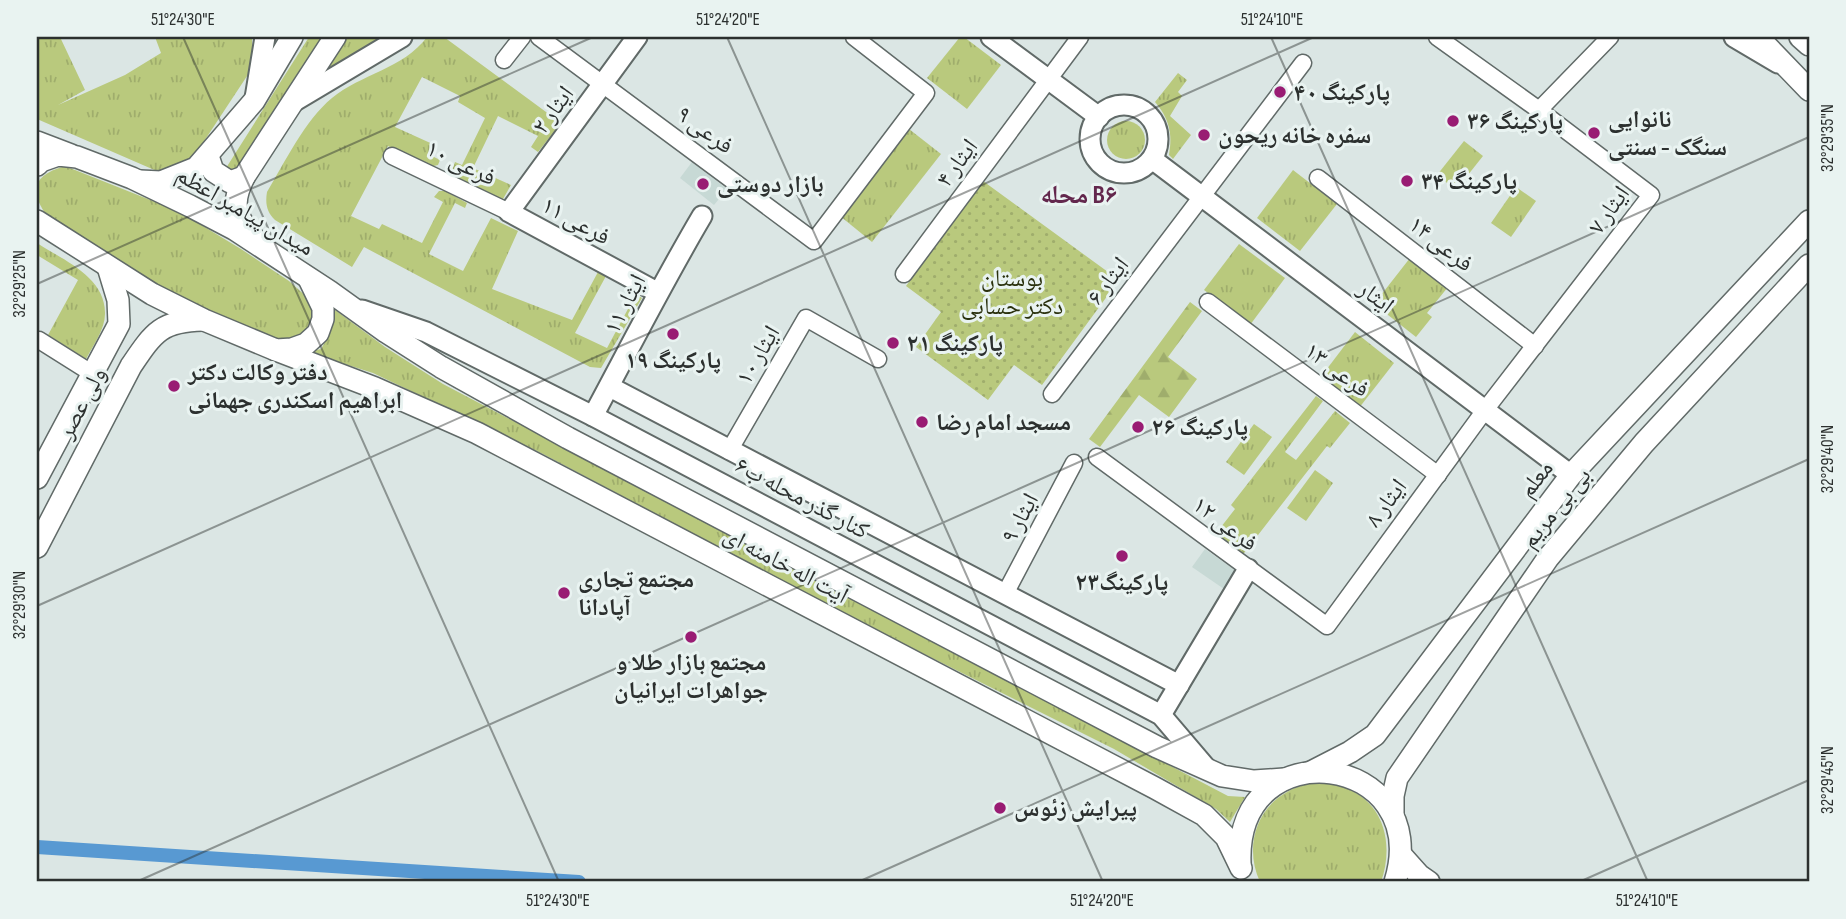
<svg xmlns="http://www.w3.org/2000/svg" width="1846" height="919" font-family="'Sofia Sans Condensed','Noto Naskh Arabic',sans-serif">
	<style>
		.built { fill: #c7d9d5 }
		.grass { fill: url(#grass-tufts) }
		.forest { fill: url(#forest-firs) }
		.park { fill: url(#park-dots) }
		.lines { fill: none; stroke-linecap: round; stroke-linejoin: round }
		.canal { stroke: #5899d2; stroke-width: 14 }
		.minor-casing { stroke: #616a68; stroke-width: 19 }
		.tertiary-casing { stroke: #616a68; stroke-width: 23 }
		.secondary-casing { stroke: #616a68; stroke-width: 24 }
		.minor { stroke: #fff; stroke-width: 16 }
		.tertiary { stroke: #fff; stroke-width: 19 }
		.secondary { stroke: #fff; stroke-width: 21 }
		.ticks { fill: none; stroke: #2c302f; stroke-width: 2; stroke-opacity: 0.45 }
		.poi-dot { fill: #991c73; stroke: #e9f3f1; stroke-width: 2.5 }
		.labels { text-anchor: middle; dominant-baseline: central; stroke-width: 6; stroke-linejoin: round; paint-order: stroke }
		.poi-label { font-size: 24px; font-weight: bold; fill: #2c302f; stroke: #e9f3f1; text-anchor: start }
		.street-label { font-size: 24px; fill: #2c302f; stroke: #e9f3f1 }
		.park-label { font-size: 24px; fill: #2a310d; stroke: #e9f3f1 }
		.neighbourhood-label { font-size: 26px; font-weight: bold; fill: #63274d; stroke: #e9f3f1 }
		.neatline { fill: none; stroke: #2c302f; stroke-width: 2.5 }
		.ticks-label { font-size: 18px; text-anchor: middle; fill: #2c302f }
	</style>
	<defs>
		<pattern id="grass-tufts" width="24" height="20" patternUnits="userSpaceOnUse" patternTransform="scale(1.75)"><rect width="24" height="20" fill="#b9c97d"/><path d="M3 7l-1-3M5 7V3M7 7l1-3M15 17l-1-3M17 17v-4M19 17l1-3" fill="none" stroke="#9fad6c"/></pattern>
		<pattern id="forest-firs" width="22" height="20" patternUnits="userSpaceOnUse" patternTransform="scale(1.75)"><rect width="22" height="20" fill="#b9c97d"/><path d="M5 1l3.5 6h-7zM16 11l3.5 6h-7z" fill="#9fad6c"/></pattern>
		<pattern id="park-dots" width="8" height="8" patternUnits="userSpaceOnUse" patternTransform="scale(1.75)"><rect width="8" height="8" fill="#b9c97d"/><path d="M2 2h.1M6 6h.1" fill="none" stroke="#9fad6c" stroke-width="1.8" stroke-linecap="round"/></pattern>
	</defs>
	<rect width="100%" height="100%" fill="#dbe6e4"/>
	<g class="built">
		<polygon points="692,162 727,189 714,205 680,178"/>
		<polygon points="1205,549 1236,571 1224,589 1192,567"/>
	</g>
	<g class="grass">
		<polygon points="37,37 60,37 85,90 58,105 125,75 161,53 155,37 252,37 253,67 189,164 159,172 37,119"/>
		<polygon points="309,37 325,37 250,148 237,172 233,175 226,168"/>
		<polygon points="348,37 395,37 320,77"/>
		<path d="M 427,37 L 444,37 L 561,123 L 538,152 L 531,147 L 538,136 L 498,116 L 473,168 L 511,185 L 503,199 L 498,201 L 453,179 L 451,173 L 455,162 L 462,165 L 485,118 L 458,102 L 460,96 L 422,77 L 395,127 L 437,146 L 432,156 L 440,160 L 438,165 L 429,167 L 388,146 L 351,216 L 379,229 L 382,224 L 422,243 L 443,202 L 434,197 L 439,191 L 445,191 L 467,203 L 465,208 L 455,203 L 429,254 L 463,271 L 491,218 L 518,231 L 492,289 L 572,320 L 598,272 L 606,276 L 575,333 L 607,348 L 636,294 L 642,298 L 601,368 L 590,367 L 364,247 L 352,267 L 275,220 C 267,212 265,204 267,192 C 285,162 305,120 332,98 C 361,74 403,69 427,37 Z"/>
		<polygon points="960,37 964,37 1001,65 967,109 927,78"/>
		<path d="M 1178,73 L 1187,80 L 1178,92 L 1182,96 L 1170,116 L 1191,135 L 1173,159 L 1169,155 C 1173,134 1169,118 1155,102 Z"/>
		<circle cx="1126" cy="140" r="19"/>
		<polygon points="909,129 941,154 872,242 840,216"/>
		<polygon points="1464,141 1483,156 1456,190 1437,175"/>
		<path d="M 65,166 L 178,211 L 241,249 L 289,281 L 308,298 L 313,317 L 307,332 L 295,341 L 279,343 L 232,323 L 156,287 L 47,216 C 28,189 34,175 65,166 Z"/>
		<polygon points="1293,170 1337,204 1300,251 1257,218"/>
		<polygon points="1516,187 1536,201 1511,237 1491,223"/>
		<path d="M 37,243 C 63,260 106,277 105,314 C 105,329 93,346 86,359 L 48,335 L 78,280 L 37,255 Z"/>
		<polygon points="1239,244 1285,278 1250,325 1204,290"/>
		<polygon points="1410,258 1448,287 1427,313 1432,317 1416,337 1374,304"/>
		<path d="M 331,307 L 385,347 L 443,384 L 1228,796 L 1245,797 L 1230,822 L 1216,809 L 1114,749 L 842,613 L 543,454 L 373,373 L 307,352 L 321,349 C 331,332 335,327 331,307 Z"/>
		<polygon points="1355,332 1394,363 1359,408 1320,378"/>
		<polygon points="1316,396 1323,401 1285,452 1296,460 1335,411 1350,423 1330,448 1327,446 1241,557 1214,536 1235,509 1231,505"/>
		<polygon points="1254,424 1272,437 1244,475 1226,462"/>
		<polygon points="1315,470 1333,483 1306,521 1287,508"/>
		<path d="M 1308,784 C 1315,784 1323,783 1330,784 C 1381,792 1396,839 1381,882 L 1260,882 C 1245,850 1254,810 1287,792 C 1293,788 1301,786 1308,784 Z"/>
	</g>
	<polygon class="forest" points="1190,302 1202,311 1168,357 1197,379 1169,417 1139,395 1100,447 1089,439"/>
	<polygon class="park" points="983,181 1119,280 1042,385 1014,365 988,400 916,347 941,312 906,286"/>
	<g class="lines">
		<polyline class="canal" points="37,847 579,882"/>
		<g class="minor-casing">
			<g id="minor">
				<polyline points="539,37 814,241 926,93 854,37"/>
				<polyline points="1437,37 1539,110"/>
				<polyline points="504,60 522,37"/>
				<polyline points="392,156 509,212"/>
				<polyline points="1318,178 1535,346"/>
				<polyline points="904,274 1080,37"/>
				<polyline points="1208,302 1438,475"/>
				<polyline points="39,340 93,374"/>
				<polyline points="1052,394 1303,63"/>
				<polyline points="729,451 806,318 878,359"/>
				<polyline points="1097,457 1327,626 1485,410 1651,195 1539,110 1610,37"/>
				<polyline points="1005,594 1074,463"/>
			</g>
		</g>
		<g class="tertiary-casing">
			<g id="tertiary">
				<polyline points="637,37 509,212 657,292"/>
				<polyline points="991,37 1099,117"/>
				<polyline points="1734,37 1778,63"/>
				<polyline points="255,98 265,37"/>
				<polyline points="293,102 402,37"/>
				<circle cx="1124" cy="139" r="34"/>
				<polyline points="1152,159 1571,475"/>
				<polyline points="362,310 426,332 593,416 1161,715 1207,769"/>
				<polyline points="610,387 1179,685"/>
				<path d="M 593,416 C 629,349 663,282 702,216"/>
				<polyline points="1161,715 1248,569"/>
			</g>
		</g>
		<g class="secondary-casing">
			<g id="secondary">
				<polyline points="1758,37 1809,90"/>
				<polyline points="1800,37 1809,45"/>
				<polyline points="37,142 71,155"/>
				<polyline points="208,156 213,171 230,182 244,177"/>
				<polyline points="37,165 41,161 58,155 77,157 132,178 190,206 234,229 329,291 386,332 441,367 568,438 1157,747 1222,776 1254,781 1284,779"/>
				<polyline points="140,181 161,182 196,168 254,101 292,37"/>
				<polyline points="37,221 152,294 204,320 276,350 292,349 306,344 318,333 323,319 323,308 309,279"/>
				<path d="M 254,238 C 234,215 231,203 244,177 L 335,37"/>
				<polyline points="276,350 375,388 477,433 1155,788 1204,815 1226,837 1241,868"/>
				<polyline points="37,478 119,324 118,300 108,267"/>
				<path d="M 37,547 L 131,366 C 154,332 161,321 203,320"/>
				<polyline points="1313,771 1350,752 1375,735 1571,475 1809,221"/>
				<polyline points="1393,815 1393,796 1397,778 1548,558 1644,443 1809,265"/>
				<polyline points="1402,856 1419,875 1429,882"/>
				<path d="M 1240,863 C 1235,726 1435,753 1395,882"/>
			</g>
		</g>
		<use href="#minor" class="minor"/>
		<use href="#tertiary" class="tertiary"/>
		<use href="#secondary" class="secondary"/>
	</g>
	<path class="ticks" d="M 183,37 L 559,882M 727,37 L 1103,882M 1271,37 L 1648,882M 37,284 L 593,37M 37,606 L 1314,37M 136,882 L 1809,137M 858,882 L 1809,459M 1579,882 L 1809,780"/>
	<g class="poi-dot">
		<circle cx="1280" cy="92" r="7"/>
		<circle cx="1453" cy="121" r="7"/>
		<circle cx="1594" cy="133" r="7"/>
		<circle cx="1204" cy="135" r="7"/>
		<circle cx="1407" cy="181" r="7"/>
		<circle cx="703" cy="184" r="7"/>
		<circle cx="673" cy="334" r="7"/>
		<circle cx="893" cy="343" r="7"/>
		<circle cx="174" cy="386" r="7"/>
		<circle cx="922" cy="422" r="7"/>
		<circle cx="1138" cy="427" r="7"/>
		<circle cx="1122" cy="556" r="7"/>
		<circle cx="564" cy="593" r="7"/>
		<circle cx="691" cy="637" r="7"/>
		<circle cx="1000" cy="808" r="7"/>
	</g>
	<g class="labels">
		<g class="poi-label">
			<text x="1294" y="92">پارکینگ ۴۰</text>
			<text x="1608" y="119">نانوایی<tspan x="1608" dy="28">سنگک - سنتی</tspan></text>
			<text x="1467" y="121">پارکینگ ۳۶</text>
			<text x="1218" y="135">سفره خانه ریحون</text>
			<text x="1421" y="181">پارکینگ ۳۴</text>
			<text x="717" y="184">بازار دوستی</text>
			<text x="907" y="343">پارکینگ ۲۱</text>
			<text x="673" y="360" text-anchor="middle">پارکینگ ۱۹</text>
			<text x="188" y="372">دفتر وکالت دکتر<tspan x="188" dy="28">ابراهیم اسکندری جهمانی</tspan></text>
			<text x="936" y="422">مسجد امام رضا</text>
			<text x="1152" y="427">پارکینگ ۲۶</text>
			<text x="578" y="579">مجتمع تجاری<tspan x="578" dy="28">آپادانا</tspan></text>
			<text x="1122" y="582" text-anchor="middle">پارکینگ۲۳</text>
			<text x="691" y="662" text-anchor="middle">مجتمع بازار طلا و<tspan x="691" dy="28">جواهرات ایرانیان</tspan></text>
			<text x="1014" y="808">پیرایش زئوس</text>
		</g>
		<g class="street-label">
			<text transform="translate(553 110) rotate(-54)">ایثار ۲</text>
			<text transform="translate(705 130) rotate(36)">فرعی ۹</text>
			<text transform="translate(461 163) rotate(26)">فرعی ۱۰</text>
			<text transform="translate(957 163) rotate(-54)">ایثار ۴</text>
			<text transform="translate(1609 210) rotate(-55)">ایثار ۷</text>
			<text transform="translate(245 211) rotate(30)">میدان پیامبر اعظم</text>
			<text transform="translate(576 221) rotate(29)">فرعی ۱۱</text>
			<text transform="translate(1441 244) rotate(38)">فرعی ۱۴</text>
			<text transform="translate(1108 281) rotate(-53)">ایثار ۶</text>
			<text transform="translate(1376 297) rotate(37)">ایثار</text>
			<text transform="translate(625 304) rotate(-63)">ایثار ۱۱</text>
			<text transform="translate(758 355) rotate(-60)">ایثار ۱۰</text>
			<text transform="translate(1337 370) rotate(37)">فرعی ۱۳</text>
			<text transform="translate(82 403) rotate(-62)">ولی عصر</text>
			<text transform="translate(1536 479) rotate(-52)">معلم</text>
			<text transform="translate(802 498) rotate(28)">کنار گذر محله ب۶</text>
			<text transform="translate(1386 503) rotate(-54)">ایثار ۸</text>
			<text transform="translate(1556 508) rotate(-51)">بی بی مریم</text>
			<text transform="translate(1020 518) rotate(-62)">ایثار ۹</text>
			<text transform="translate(1225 524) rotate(37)">فرعی ۱۲</text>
			<text transform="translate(786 565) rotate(28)">آیت اله خامنه ای</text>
		</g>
		<g class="park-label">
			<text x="1012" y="278">بوستان<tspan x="1012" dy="28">دکتر حسابی</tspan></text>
		</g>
		<g class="neighbourhood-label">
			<text x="1079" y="195">محله B۶</text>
		</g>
	</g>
	<rect width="1846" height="919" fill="none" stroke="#e9f3f1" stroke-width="77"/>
	<rect x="38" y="38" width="1770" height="842" class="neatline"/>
	<g class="ticks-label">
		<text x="183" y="25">51°24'30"E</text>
		<text x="728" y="25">51°24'20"E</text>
		<text x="1272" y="25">51°24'10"E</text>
		<text transform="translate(1827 138) rotate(-90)" y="6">32°29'35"N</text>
		<text transform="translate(19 284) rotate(-90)" y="6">32°29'25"N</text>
		<text transform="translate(1827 459) rotate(-90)" y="6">32°29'40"N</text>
		<text transform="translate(19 605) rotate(-90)" y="6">32°29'30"N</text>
		<text transform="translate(1827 780) rotate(-90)" y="6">32°29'45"N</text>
		<text x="558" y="906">51°24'30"E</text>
		<text x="1102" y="906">51°24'20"E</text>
		<text x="1647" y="906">51°24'10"E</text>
	</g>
</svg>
